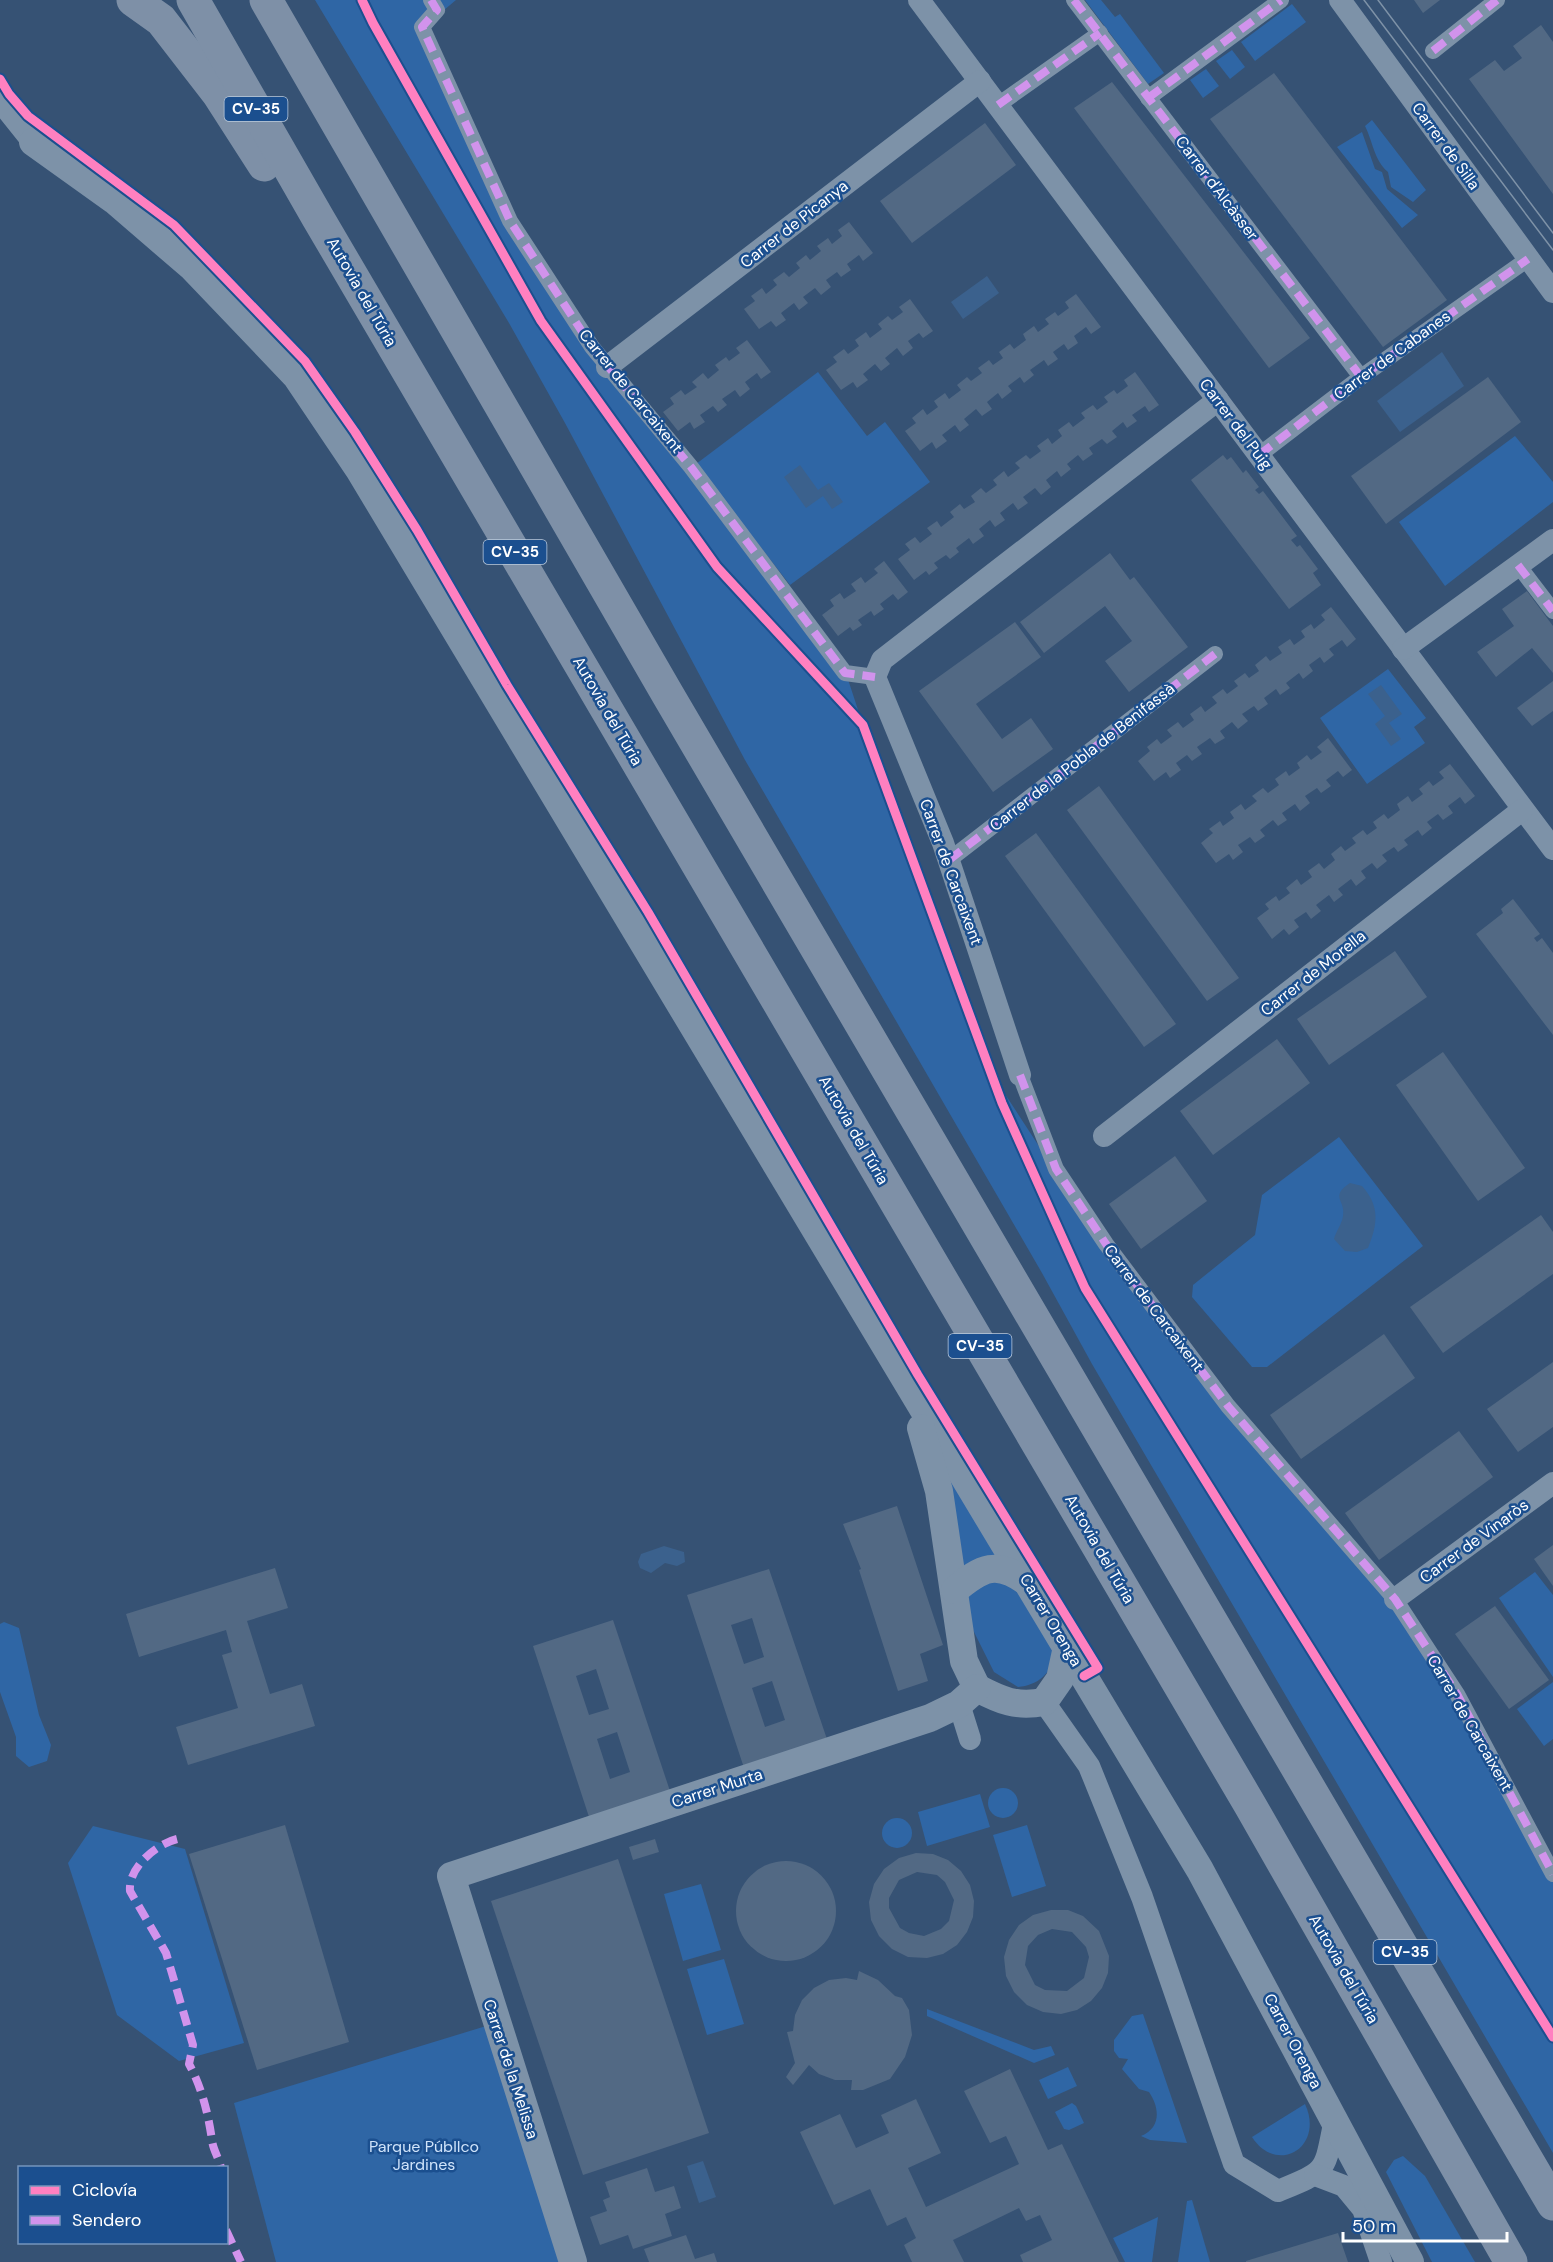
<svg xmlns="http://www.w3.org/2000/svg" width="1553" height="2262" font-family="'DM Sans',sans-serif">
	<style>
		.green { fill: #2f66a5 }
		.water { fill: #3b618d }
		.building { fill: #526984; fill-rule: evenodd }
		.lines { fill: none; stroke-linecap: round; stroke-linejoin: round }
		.pedestrian { stroke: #7d92a8; stroke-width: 16 }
		.minor { stroke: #7d92a8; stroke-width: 22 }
		.tertiary { stroke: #7d92a8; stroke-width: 28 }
		.trunk { stroke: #7e90a7; stroke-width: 33 }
		.tram { stroke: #7e92a7; stroke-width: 1.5 }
		.quiet { stroke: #d193ec; stroke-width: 8; stroke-dasharray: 15 8; stroke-linecap: butt }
		.cycleway-casing { stroke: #1b4f8f; stroke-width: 13 }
		.cycleway { stroke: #ff80c0; stroke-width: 9 }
		.labels { text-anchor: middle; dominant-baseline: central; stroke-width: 5; stroke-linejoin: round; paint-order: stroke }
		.shield { fill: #1b4f8f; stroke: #bbcadd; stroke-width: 1.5 }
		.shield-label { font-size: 15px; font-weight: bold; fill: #fff }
		.street-label { font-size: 16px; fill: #fff; stroke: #1b4f8f }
		.park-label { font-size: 16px; fill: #cfe3fa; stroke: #1b4f8f }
	</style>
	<rect width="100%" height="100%" fill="#365274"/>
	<g class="green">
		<polygon points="315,0 456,0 419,31 513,220 589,348 841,658 861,719 859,732 940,949 1003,1091 1078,1206 1212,1378 1390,1590 1553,1871 1553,2153 1092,1364 1042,1273 745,760 565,423 509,323"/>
		<polygon points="1085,0 1101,0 1115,17 1120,14 1164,73 1148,84"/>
		<polygon points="1292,4 1306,22 1255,61 1241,42"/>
		<polygon points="1232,50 1245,67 1230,79 1216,61"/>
		<polygon points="1206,69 1219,86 1203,98 1190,80"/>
		<path d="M 1372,120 L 1426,190 L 1413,202 L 1391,187 L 1388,172 C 1374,160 1373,142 1365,126 Z"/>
		<polygon points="1362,132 1375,169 1382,172 1387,189 1418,215 1402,228 1337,147"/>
		<polygon points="818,372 867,436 885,422 930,482 790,585 696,464"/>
		<polygon points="1515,436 1553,482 1553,502 1445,586 1399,522"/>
		<polygon points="1388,669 1426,718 1414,727 1425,743 1367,784 1320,718"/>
		<polygon points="1339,1137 1423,1246 1267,1367 1252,1367 1192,1297 1193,1285 1255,1235 1262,1195"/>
		<polygon points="935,1448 999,1555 964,1568"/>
		<polygon points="1535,1572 1553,1595 1553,1677 1499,1598"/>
		<path d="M 980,1580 L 1015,1581 C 1022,1594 1052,1640 1053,1651 C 1054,1673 1038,1685 1018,1687 L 994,1672 L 963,1610 L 964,1598 Z"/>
		<polygon points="4,1622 19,1628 39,1715 51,1745 47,1761 29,1767 16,1756 16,1737 0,1692 0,1624"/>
		<polygon points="1553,1682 1553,1739 1544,1746 1517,1709"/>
		<circle cx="1003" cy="1803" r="15"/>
		<polygon points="980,1794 990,1827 927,1846 918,1812"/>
		<circle cx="897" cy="1833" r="15"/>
		<polygon points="1027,1825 1046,1886 1012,1897 993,1835"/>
		<polygon points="93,1826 185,1849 244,2043 179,2061 117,2015 68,1863"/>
		<polygon points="701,1884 721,1950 683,1961 664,1894"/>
		<polygon points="724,1959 744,2024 707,2035 687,1969"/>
		<polygon points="927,2009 1034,2050 1051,2046 1055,2055 1034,2063 927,2016"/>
		<path d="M 1143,2014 L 1187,2143 L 1150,2140 L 1141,2136 C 1161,2128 1160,2108 1149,2092 L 1139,2089 L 1122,2069 L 1128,2059 L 1119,2058 L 1114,2051 L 1114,2040 L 1132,2016 Z"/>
		<polygon points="496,2023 567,2262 276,2262 234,2103"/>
		<polygon points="1068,2067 1077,2086 1048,2099 1039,2080"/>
		<polygon points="1072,2103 1076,2106 1084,2123 1069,2130 1064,2129 1055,2112"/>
		<path d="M 1305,2104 C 1325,2147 1277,2176 1252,2137 Z"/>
		<polygon points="1403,2156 1425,2176 1475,2262 1432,2262 1386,2172 1394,2160"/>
		<polygon points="1192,2200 1210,2262 1178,2262 1187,2201"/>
		<polygon points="1158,2217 1152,2262 1125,2262 1113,2238"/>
	</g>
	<g class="water">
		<polygon points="987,276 999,293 963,319 951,302"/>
		<polygon points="1442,352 1464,386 1400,432 1377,401"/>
		<polygon points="800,465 818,490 829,483 843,502 832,509 823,496 806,508 784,477"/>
		<polygon points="1381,685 1402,714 1389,723 1401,739 1391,746 1375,724 1385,716 1368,694"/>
		<path d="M 1350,1183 L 1362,1186 C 1380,1206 1378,1224 1368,1248 L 1357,1252 L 1345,1251 L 1334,1239 C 1336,1231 1342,1224 1343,1216 C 1346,1200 1329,1197 1350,1183 Z"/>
		<polygon points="664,1546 684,1552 685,1562 677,1566 665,1563 651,1573 640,1568 638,1562 641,1554"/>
		<polygon points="703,2161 716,2197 699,2203 687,2166"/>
	</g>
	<g class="building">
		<polygon points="1414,0 1440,0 1423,13"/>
		<polygon points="1541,25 1553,42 1553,194 1469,79 1495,60 1504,71 1522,58 1513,46"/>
		<polygon points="1274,73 1447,300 1383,347 1210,119"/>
		<polygon points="1112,82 1310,338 1269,368 1074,108"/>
		<polygon points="985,123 1016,165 912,243 880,201"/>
		<polygon points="849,222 873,253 863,261 859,255 847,264 851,270 841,277 837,272 826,280 831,287 821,295 815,288 803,297 808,303 799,310 794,303 781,313 786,320 776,327 771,321 759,329 744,309 755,301 751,296 762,288 766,294 777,285 773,280 784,272 789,277 800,268 796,263 806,255 810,260 821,251 817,246 828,238 832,244 842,236 838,230"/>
		<polygon points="1076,294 1101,327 1091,334 1086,327 1074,336 1078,343 1068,350 1064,344 1053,352 1058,359 1048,366 1044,360 1030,370 1034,375 1024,383 1020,377 1008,386 1012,391 1002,399 998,393 987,402 992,409 982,416 976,409 964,419 969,425 960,432 955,425 942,435 947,441 936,449 932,442 920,451 905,431 916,423 912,418 923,409 927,415 938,407 934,401 945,393 949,399 961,390 957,385 967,377 971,381 982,373 978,368 989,360 993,365 1003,358 999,352 1010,344 1014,349 1026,340 1023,334 1034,326 1038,332 1049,324 1045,319 1055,312 1058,316 1069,308 1065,302"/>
		<polygon points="910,299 933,331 923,338 919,333 908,341 913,348 903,356 897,348 885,358 890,364 881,371 875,364 863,374 868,380 857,388 853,382 841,390 826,370 837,362 833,357 844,349 848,354 859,346 855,340 866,332 870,338 882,329 878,324 888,316 892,320 903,312 899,307"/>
		<polygon points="747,340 771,372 761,379 757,373 745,382 750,389 740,397 735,390 722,399 727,405 718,412 713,406 700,415 705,422 694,429 690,422 678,431 663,412 674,404 670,398 681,390 685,395 697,387 692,382 703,373 708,379 719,370 715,365 726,357 729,361 740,353 736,348"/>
		<polygon points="1135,372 1159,405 1149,412 1145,406 1132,415 1137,421 1127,428 1123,422 1112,431 1117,437 1107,444 1102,439 1089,448 1093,454 1083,461 1078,455 1067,464 1071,469 1061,477 1057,471 1046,480 1051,487 1041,495 1035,488 1023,497 1028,503 1018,510 1013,503 1000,513 1005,520 995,527 990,520 979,529 984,536 973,544 969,538 956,548 959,552 950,559 946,555 934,563 938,568 929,575 926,571 914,580 898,559 910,550 905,544 915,537 920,543 932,534 927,528 937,521 941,527 954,517 950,512 960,504 964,509 975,502 971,496 981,488 986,493 997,485 993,480 1004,471 1008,477 1020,468 1015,463 1026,455 1030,459 1041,451 1037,446 1048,438 1052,444 1062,436 1058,430 1069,422 1073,427 1085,418 1081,413 1093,405 1097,410 1108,402 1104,397 1114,390 1117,394 1128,386 1124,380"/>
		<polygon points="1488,377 1521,422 1386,524 1351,476"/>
		<polygon points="1223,455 1227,460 1231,457 1243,473 1246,470 1259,487 1255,490 1259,494 1263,491 1297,536 1291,540 1297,547 1300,545 1318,569 1313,573 1321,585 1289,609 1191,480"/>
		<polygon points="1110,553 1130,580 1134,577 1188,647 1129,692 1105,661 1132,641 1105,606 1044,653 1020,622"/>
		<polygon points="884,561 908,592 898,600 893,594 880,604 884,609 874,616 871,611 858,620 862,625 853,631 850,627 838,636 822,615 834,606 830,600 840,593 844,599 856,591 851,584 861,577 865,583 878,573 874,569"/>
		<polygon points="1527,591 1553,626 1553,673 1532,648 1496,677 1477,652 1514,626 1502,609"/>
		<polygon points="1331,607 1356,639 1347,647 1342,640 1329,649 1334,655 1324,663 1320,657 1309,665 1313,671 1303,679 1299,673 1286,683 1290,688 1280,695 1276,689 1264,698 1268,704 1258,711 1254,706 1242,714 1248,721 1238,729 1232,722 1220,731 1225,738 1215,744 1210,738 1197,747 1202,754 1192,761 1187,755 1176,763 1181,770 1170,778 1166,772 1154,781 1138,761 1150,751 1147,747 1157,739 1161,744 1172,736 1167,730 1178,722 1183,728 1194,720 1190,714 1201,706 1205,712 1217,703 1212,697 1223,689 1227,694 1238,686 1234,681 1245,673 1249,678 1259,671 1255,665 1266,656 1270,661 1282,653 1278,647 1290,639 1294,645 1305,637 1301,631 1311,624 1314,629 1325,620 1321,615"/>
		<polygon points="1015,622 1041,657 976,704 1002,739 1031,718 1053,749 993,792 919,691"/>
		<polygon points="1553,681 1553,711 1532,726 1517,708"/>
		<polygon points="1328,738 1352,770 1343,777 1338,771 1326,780 1331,786 1321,793 1317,788 1305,796 1310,803 1300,811 1295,804 1282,813 1287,820 1278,826 1273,820 1260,830 1265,836 1255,843 1250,837 1238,845 1243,852 1233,860 1229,854 1216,863 1201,843 1213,833 1209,829 1220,821 1223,826 1234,818 1230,812 1241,804 1245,810 1257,801 1252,796 1263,788 1268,793 1279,785 1275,779 1286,771 1289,776 1300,768 1297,763 1307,755 1311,760 1322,752 1317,747"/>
		<polygon points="1450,764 1475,796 1465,804 1460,797 1448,806 1453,813 1443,820 1438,814 1427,822 1432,828 1422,836 1418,830 1404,840 1408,845 1398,852 1394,847 1382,855 1387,861 1377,869 1372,863 1361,871 1366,878 1356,886 1351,879 1338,889 1343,895 1334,902 1329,895 1316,905 1321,911 1311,919 1306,912 1294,920 1299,927 1289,935 1284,929 1272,939 1257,918 1269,909 1265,904 1276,896 1279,901 1290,893 1286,888 1297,879 1301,885 1312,877 1308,871 1319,863 1324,869 1335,860 1331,854 1341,846 1345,851 1356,843 1352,838 1363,830 1367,835 1377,828 1373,822 1384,814 1388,819 1400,810 1397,804 1408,796 1412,802 1423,794 1419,789 1429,781 1433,786 1444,778 1439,772"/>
		<polygon points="1099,786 1239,978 1207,1001 1067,810"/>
		<polygon points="1036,833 1176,1024 1144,1047 1005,856"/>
		<polygon points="1513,899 1540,934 1534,938 1537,942 1542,938 1553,953 1553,1035 1476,934 1503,913 1501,909"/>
		<polygon points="1395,951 1427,997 1329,1065 1297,1019"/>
		<polygon points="1277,1039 1310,1083 1213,1155 1180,1111"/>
		<polygon points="1443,1052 1525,1168 1478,1201 1396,1085"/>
		<polygon points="1175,1156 1207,1201 1141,1249 1109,1204"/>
		<polygon points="1541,1215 1553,1232 1553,1274 1443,1353 1410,1307"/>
		<polygon points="1384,1334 1415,1378 1301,1459 1270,1415"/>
		<polygon points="1553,1362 1553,1427 1518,1452 1487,1409"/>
		<polygon points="1459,1431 1493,1477 1379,1560 1345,1513"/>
		<polygon points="897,1506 943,1645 920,1654 928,1681 898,1691 859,1570 861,1569 843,1524"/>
		<polygon points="1553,1545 1553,1586 1534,1559"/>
		<polygon points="275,1568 288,1608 247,1621 270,1694 302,1684 315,1726 188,1765 176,1727 238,1708 222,1655 232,1652 226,1630 139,1657 126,1614"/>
		<path d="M 769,1569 L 829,1745 L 745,1771 L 687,1595 ZM 752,1618 L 764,1657 L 744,1664 L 731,1625 ZM 772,1681 L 785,1720 L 765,1727 L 752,1688 Z"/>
		<polygon points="1495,1606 1549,1680 1509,1709 1455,1634"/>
		<path d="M 613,1620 L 672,1797 L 591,1823 L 533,1646 ZM 596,1669 L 609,1709 L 589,1715 L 576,1676 ZM 617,1732 L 630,1772 L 610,1779 L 597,1739 Z"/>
		<polygon points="285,1825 349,2042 257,2070 189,1854"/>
		<polygon points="655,1839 659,1852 633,1860 629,1847"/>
		<path d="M 916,1853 L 933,1854 L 948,1860 L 961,1871 L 970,1885 L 974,1901 L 973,1917 L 967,1932 L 957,1945 L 943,1954 L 927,1958 L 908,1957 L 892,1949 L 879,1936 L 871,1920 L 869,1902 L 874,1884 L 884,1869 L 899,1858 ZM 917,1872 L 937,1875 L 945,1882 L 954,1900 L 949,1921 L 941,1929 L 924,1936 L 909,1933 L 900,1928 L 889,1908 L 889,1898 L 899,1880 Z"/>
		<polygon points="618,1859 709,2133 583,2175 491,1901"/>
		<circle cx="786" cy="1911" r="50"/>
		<path d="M 1051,1910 L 1068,1910 L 1083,1916 L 1099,1931 L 1109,1956 L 1108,1973 L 1102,1988 L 1091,2001 L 1077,2010 L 1061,2014 L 1043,2012 L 1027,2005 L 1014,1992 L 1006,1976 L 1004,1957 L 1009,1940 L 1019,1925 L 1033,1915 ZM 1052,1929 L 1072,1932 L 1086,1947 L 1089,1957 L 1084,1978 L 1067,1991 L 1045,1990 L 1035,1985 L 1025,1965 L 1028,1946 L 1038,1935 Z"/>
		<polygon points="859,1971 878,1980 895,1996 902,1998 909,2010 912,2035 905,2057 890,2079 863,2090 851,2090 852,2080 835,2080 819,2074 809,2065 793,2085 786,2077 795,2063 787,2032 793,2031 795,2015 802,2000 814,1988 829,1980 846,1978 857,1980"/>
		<polygon points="1010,2069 1048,2150 1062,2144 1119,2262 1023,2262 1020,2255 1052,2240 1040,2215 1026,2221 1019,2208 953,2240 964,2262 912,2262 904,2245 916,2238 906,2217 887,2226 870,2189 834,2205 800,2132 840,2114 856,2148 889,2133 881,2115 916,2099 941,2153 908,2168 926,2207 1019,2164 1006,2136 990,2143 964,2091"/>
		<polygon points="647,2168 655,2192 674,2186 681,2208 665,2214 672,2236 633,2249 628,2235 600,2245 590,2217 607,2211 603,2200 610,2197 605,2182"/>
		<polygon points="1338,2233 1348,2262 1246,2262 1246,2261"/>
		<polygon points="686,2235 695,2259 714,2253 717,2262 649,2262 644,2249"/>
	</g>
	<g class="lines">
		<g class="pedestrian">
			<polyline points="431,0 437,10 422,27 510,221 592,347 691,467 845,673 875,677"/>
			<polyline points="1074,0 1361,377"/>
			<polyline points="1433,51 1497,0"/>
			<polyline points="1148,98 1281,0"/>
			<polyline points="998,105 1100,33"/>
			<polyline points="1259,455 1361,377 1528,259"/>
			<polyline points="1518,565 1553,611"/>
			<polyline points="949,860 1215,654"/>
			<polyline points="1020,1075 1056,1169 1106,1244 1228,1406 1395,1599 1457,1694 1553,1874"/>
		</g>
		<g class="minor">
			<polyline points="919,0 1553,849"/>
			<polyline points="1340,0 1553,292"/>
			<polyline points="0,101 33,142"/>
			<polyline points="607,367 980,81"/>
			<polyline points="1403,649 1553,540"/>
			<polyline points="1020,1075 943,843 875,677 882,660 1218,400"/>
			<polyline points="1104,1136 1522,810"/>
			<polyline points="1395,1599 1553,1483"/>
			<path d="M 1044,1702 L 1089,1766 L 1142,1897 L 1234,2164 L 1278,2191 C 1329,2170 1324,2173 1335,2119"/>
			<polyline points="959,1704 970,1739"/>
			<polyline points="1315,2175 1344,2186 1363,2209 1381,2262"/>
		</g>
		<g class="tertiary">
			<polyline points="33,142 114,200 193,268 296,376 360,471 1200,1870 1410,2262"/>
			<polyline points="921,1428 939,1491 964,1661 977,1688"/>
			<path d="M 955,1590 C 982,1567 997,1560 1027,1582"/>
			<path d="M 977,1688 C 1002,1701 1016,1707 1044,1702 L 1060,1679 L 1067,1647"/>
			<polyline points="573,2262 451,1876 930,1718 959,1704 977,1688"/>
		</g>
		<g class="trunk">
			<polyline points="133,0 161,20 219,95 264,165"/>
			<polyline points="193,0 318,218 1250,1805 1511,2262"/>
			<polyline points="266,0 668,695 1553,2204"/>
		</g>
		<g class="tram">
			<polyline points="1364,0 1553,250"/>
			<polyline points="1378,0 1553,233"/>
		</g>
		<g class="quiet">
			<polyline points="431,0 437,10 422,27 510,221 592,347 691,467 845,673 875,677"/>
			<polyline points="1074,0 1361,377"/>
			<polyline points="1433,51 1497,0"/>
			<polyline points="1148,98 1281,0"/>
			<polyline points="998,105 1100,33"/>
			<polyline points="1259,455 1361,377 1528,259"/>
			<polyline points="1518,565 1553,611"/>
			<polyline points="949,860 1215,654"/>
			<polyline points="1020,1075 1056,1169 1106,1244 1228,1406 1395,1599 1457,1694 1553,1874"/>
			<path d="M 177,1839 C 157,1844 128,1867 130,1891 L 166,1953 L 193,2045 L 189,2064 C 202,2088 208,2113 212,2140 C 213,2150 219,2158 221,2168"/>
			<polyline points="226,2230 241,2262"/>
		</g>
		<g class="cycleway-casing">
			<g id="cycleway">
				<polyline points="362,0 373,23 541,321 717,567 863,725 1002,1103 1085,1288 1553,2037"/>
				<polyline points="0,79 9,94 28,116 174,225 305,361 355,432 417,530 507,685 648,912 918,1375 1098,1668 1084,1676"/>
			</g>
		</g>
		<use href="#cycleway" class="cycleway"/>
	</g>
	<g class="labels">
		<g class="shield">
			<rect x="224.5" y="97" width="63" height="24" rx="4.5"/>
			<rect x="483.5" y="540" width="63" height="24" rx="4.5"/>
			<rect x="948.5" y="1334" width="63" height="24" rx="4.5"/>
			<rect x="1373.5" y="1940" width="63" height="24" rx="4.5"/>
		</g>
		<g class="shield-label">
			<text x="256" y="109">CV-35</text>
			<text x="515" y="552">CV-35</text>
			<text x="980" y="1346">CV-35</text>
			<text x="1405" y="1952">CV-35</text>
		</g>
		<g class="street-label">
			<text transform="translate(1446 146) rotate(54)">Carrer de Silla</text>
			<text transform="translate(1217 188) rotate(53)">Carrer d'Alcàsser</text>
			<text transform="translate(794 224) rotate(-38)">Carrer de Picanya</text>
			<text transform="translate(362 292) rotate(60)">Autovia del Túria</text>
			<text transform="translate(1392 355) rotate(-36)">Carrer de Cabanes</text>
			<text transform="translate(631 391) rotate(51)">Carrer de Carcaixent</text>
			<text transform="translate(1236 424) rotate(53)">Carrer del Puig</text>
			<text transform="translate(608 711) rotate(60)">Autovia del Túria</text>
			<text transform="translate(1082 757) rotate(-38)">Carrer de la Pobla de Benifassà</text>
			<text transform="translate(951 872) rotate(70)">Carrer de Carcaixent</text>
			<text transform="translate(1313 973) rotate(-38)">Carrer de Morella</text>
			<text transform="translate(854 1130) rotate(60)">Autovia del Túria</text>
			<text transform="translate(1154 1308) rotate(53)">Carrer de Carcaixent</text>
			<text transform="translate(1474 1541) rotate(-36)">Carrer de Vinaròs</text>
			<text transform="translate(1100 1549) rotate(60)">Autovia del Túria</text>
			<text transform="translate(1051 1620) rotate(59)">Carrer Orenga</text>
			<text transform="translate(1470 1723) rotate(60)">Carrer de Carcaixent</text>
			<text transform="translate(717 1788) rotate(-18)">Carrer Murta</text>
			<text transform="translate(1344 1969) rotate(60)">Autovia del Túria</text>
			<text transform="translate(1293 2041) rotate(62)">Carrer Orenga</text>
			<text transform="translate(511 2069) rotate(72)">Carrer de la Melissa</text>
		</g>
		<g class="park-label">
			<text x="424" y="2146">Parque PúblIco<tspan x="424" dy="18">Jardines</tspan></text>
		</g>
	</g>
	<rect x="18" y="2166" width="210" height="78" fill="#1b4f8f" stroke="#7695bc" stroke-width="1.5"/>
	<rect x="30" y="2186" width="30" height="9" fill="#ff80c0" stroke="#7695bc" stroke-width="1.5"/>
	<text x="72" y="2196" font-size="18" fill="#ffffff">Ciclovía</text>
	<rect x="30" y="2216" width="30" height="9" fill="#d193ec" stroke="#7695bc" stroke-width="1.5"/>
	<text x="72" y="2226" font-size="18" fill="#ffffff">Sendero</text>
	<path d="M1343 2232v9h164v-9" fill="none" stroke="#ffffff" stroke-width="3"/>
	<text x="1352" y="2232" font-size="18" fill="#ffffff" stroke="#1b4f8f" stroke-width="4.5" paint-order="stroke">50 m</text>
</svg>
